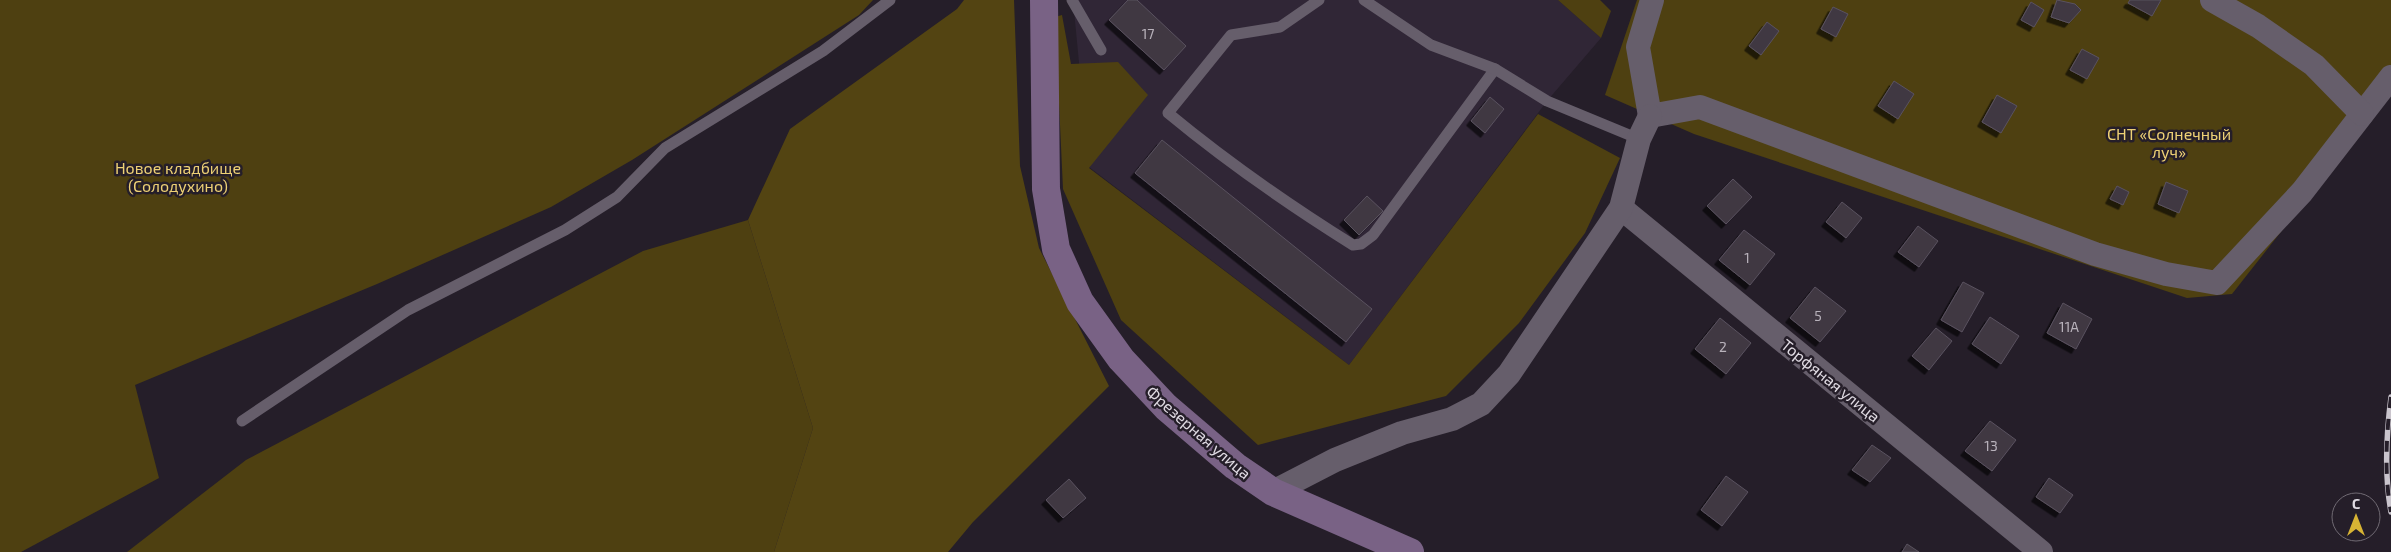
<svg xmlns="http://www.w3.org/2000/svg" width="2391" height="552" font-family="'Exo 2',sans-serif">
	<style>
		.built { fill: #302636 }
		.green { fill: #4e4011 }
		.forest { fill: #534412 }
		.building { fill: #3f3743; stroke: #5a525f; filter: url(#shadow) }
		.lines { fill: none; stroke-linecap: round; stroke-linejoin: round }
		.lane { stroke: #665e6b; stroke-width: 11 }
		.street { stroke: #665e6b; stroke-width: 24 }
		.secondary { stroke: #796285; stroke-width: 28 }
		.rail-casing { stroke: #cac5cd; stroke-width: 5.5 }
		.rail { stroke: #251e29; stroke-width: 4; stroke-dasharray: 11; stroke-linecap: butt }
		.labels { text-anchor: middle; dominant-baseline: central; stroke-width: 5; stroke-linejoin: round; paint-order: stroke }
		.number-label { font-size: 14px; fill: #b8b2bb }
		.park-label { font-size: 16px; fill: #eed175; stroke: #251e29 }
		.street-label { font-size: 16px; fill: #e0dbe3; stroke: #251e29 }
	</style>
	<defs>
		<filter id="shadow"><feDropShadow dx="-4.5" dy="4.5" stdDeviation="0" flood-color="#0009"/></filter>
	</defs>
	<rect width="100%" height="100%" fill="#251e29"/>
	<polygon class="built" points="1073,0 1558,0 1601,38 1547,101 1349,365 1089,167"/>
	<g class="green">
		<polygon points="0,0 873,0 859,15 632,160 551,207 377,284 135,385 159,478 21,552 0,552"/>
		<polygon points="1558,0 1600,0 1611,11 1601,38"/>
		<polygon points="1637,0 2391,0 2391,92 2232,294 2187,298 1694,134 1605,95"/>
		<polygon points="1062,15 1071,64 1118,62 1148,95 1089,168 1349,365 1538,114 1620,158 1585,233 1519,323 1446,396 1258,445 1121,320 1063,189 1055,17"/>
		<polygon points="748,220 813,428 774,552 127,552 246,460 643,251"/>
	</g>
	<polygon class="forest" points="964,0 1014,0 1020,166 1039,248 1109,386 973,522 948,552 774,552 813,428 748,220 790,129 957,9"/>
	<g class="building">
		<polygon points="1128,0 1137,0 1186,46 1164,70 1109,20"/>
		<polygon points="2057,0 2075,4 2081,10 2069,23 2051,17"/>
		<polygon points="2130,0 2161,0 2152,16 2128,3"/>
		<polygon points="2031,2 2044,10 2034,27 2021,20"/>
		<polygon points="1833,7 1848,14 1836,37 1821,29"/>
		<polygon points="1767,22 1779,31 1761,55 1749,46"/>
		<polygon points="2082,49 2099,58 2087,79 2070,70"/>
		<polygon points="1894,81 1914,94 1898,119 1878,106"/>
		<polygon points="1997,95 2017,106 2001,133 1982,122"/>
		<polygon points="1490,97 1504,109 1485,133 1471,121"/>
		<polygon points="1162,140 1372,309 1346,342 1135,173"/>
		<polygon points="1733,179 1752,197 1726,224 1707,206"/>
		<polygon points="2166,182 2188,191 2179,213 2158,204"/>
		<polygon points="2117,186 2129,192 2123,205 2110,199"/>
		<polygon points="1367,196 1383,211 1359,235 1344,220"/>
		<polygon points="1842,202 1862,218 1846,238 1826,222"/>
		<polygon points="1918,226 1938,241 1919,267 1898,252"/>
		<polygon points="1744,230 1775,254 1750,285 1719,260"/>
		<polygon points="1963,282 1984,293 1962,332 1941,320"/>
		<polygon points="1815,287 1846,311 1820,342 1790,318"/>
		<polygon points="2063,303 2092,319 2076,349 2047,333"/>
		<polygon points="1990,317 2019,336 2001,364 1972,344"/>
		<polygon points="1720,318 1751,343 1726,374 1695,349"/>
		<polygon points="1936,328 1952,341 1929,370 1912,356"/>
		<polygon points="1990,421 2016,440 1992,471 1965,451"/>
		<polygon points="1872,445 1891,458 1870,482 1852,470"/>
		<polygon points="1726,476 1748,492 1722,526 1701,510"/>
		<polygon points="2049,478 2073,495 2060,513 2036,497"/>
		<polygon points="1069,479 1086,498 1063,518 1046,500"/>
		<polygon points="1907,544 1919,552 1902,552"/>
	</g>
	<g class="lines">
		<g class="lane">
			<polyline points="1072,0 1101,50"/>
			<path d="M 1319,0 L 1280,27 L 1231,35 L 1168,113 C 1226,161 1289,205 1353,245 L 1361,244 L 1373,235 L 1495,69"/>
			<polyline points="1364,0 1431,45 1495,69 1547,101 1639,139"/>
			<polyline points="242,421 408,310 565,230 617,197 665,148 823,51 890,0"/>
		</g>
		<g class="street">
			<polyline points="1652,0 1638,47 1650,116 1700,107 2095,254 2166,274 2217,283 2302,192 2391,77"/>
			<polyline points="2212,0 2258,26 2314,65 2362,114"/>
			<polyline points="1621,208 2041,552"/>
			<polyline points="1273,492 1335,460 1402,433 1452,419 1481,404 1509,374 1621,208 1639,139 1650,116"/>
		</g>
		<polyline class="secondary" points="1044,0 1046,189 1056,249 1080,302 1121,359 1166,407 1235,466 1273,492 1410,552"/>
		<g class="rail-casing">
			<path id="rail" d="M 2391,397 C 2386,436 2384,474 2391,512"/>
		</g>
		<use href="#rail" class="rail"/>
	</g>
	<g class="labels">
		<g class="number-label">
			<text x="1148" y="33">17</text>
			<text x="1747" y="257">1</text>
			<text x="1818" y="315">5</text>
			<text x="2069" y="326">11А</text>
			<text x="1723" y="346">2</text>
			<text x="1991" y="445">13</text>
		</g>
		<g class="park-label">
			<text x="2169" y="133">СНТ «Солнечный<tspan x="2169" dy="18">луч»</tspan></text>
			<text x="178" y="167">Новое кладбище<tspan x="178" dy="18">(Солодухино)</tspan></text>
		</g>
		<g class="street-label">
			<text transform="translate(1831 380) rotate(39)">Торфяная улица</text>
			<text transform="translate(1199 432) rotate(41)">Фрезерная улица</text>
		</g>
	</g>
	<g transform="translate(2356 517)"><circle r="24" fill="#251e29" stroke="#706a73"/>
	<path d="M0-4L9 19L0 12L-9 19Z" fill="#d8b434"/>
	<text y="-8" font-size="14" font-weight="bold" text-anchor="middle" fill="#e0dbe3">С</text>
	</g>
</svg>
